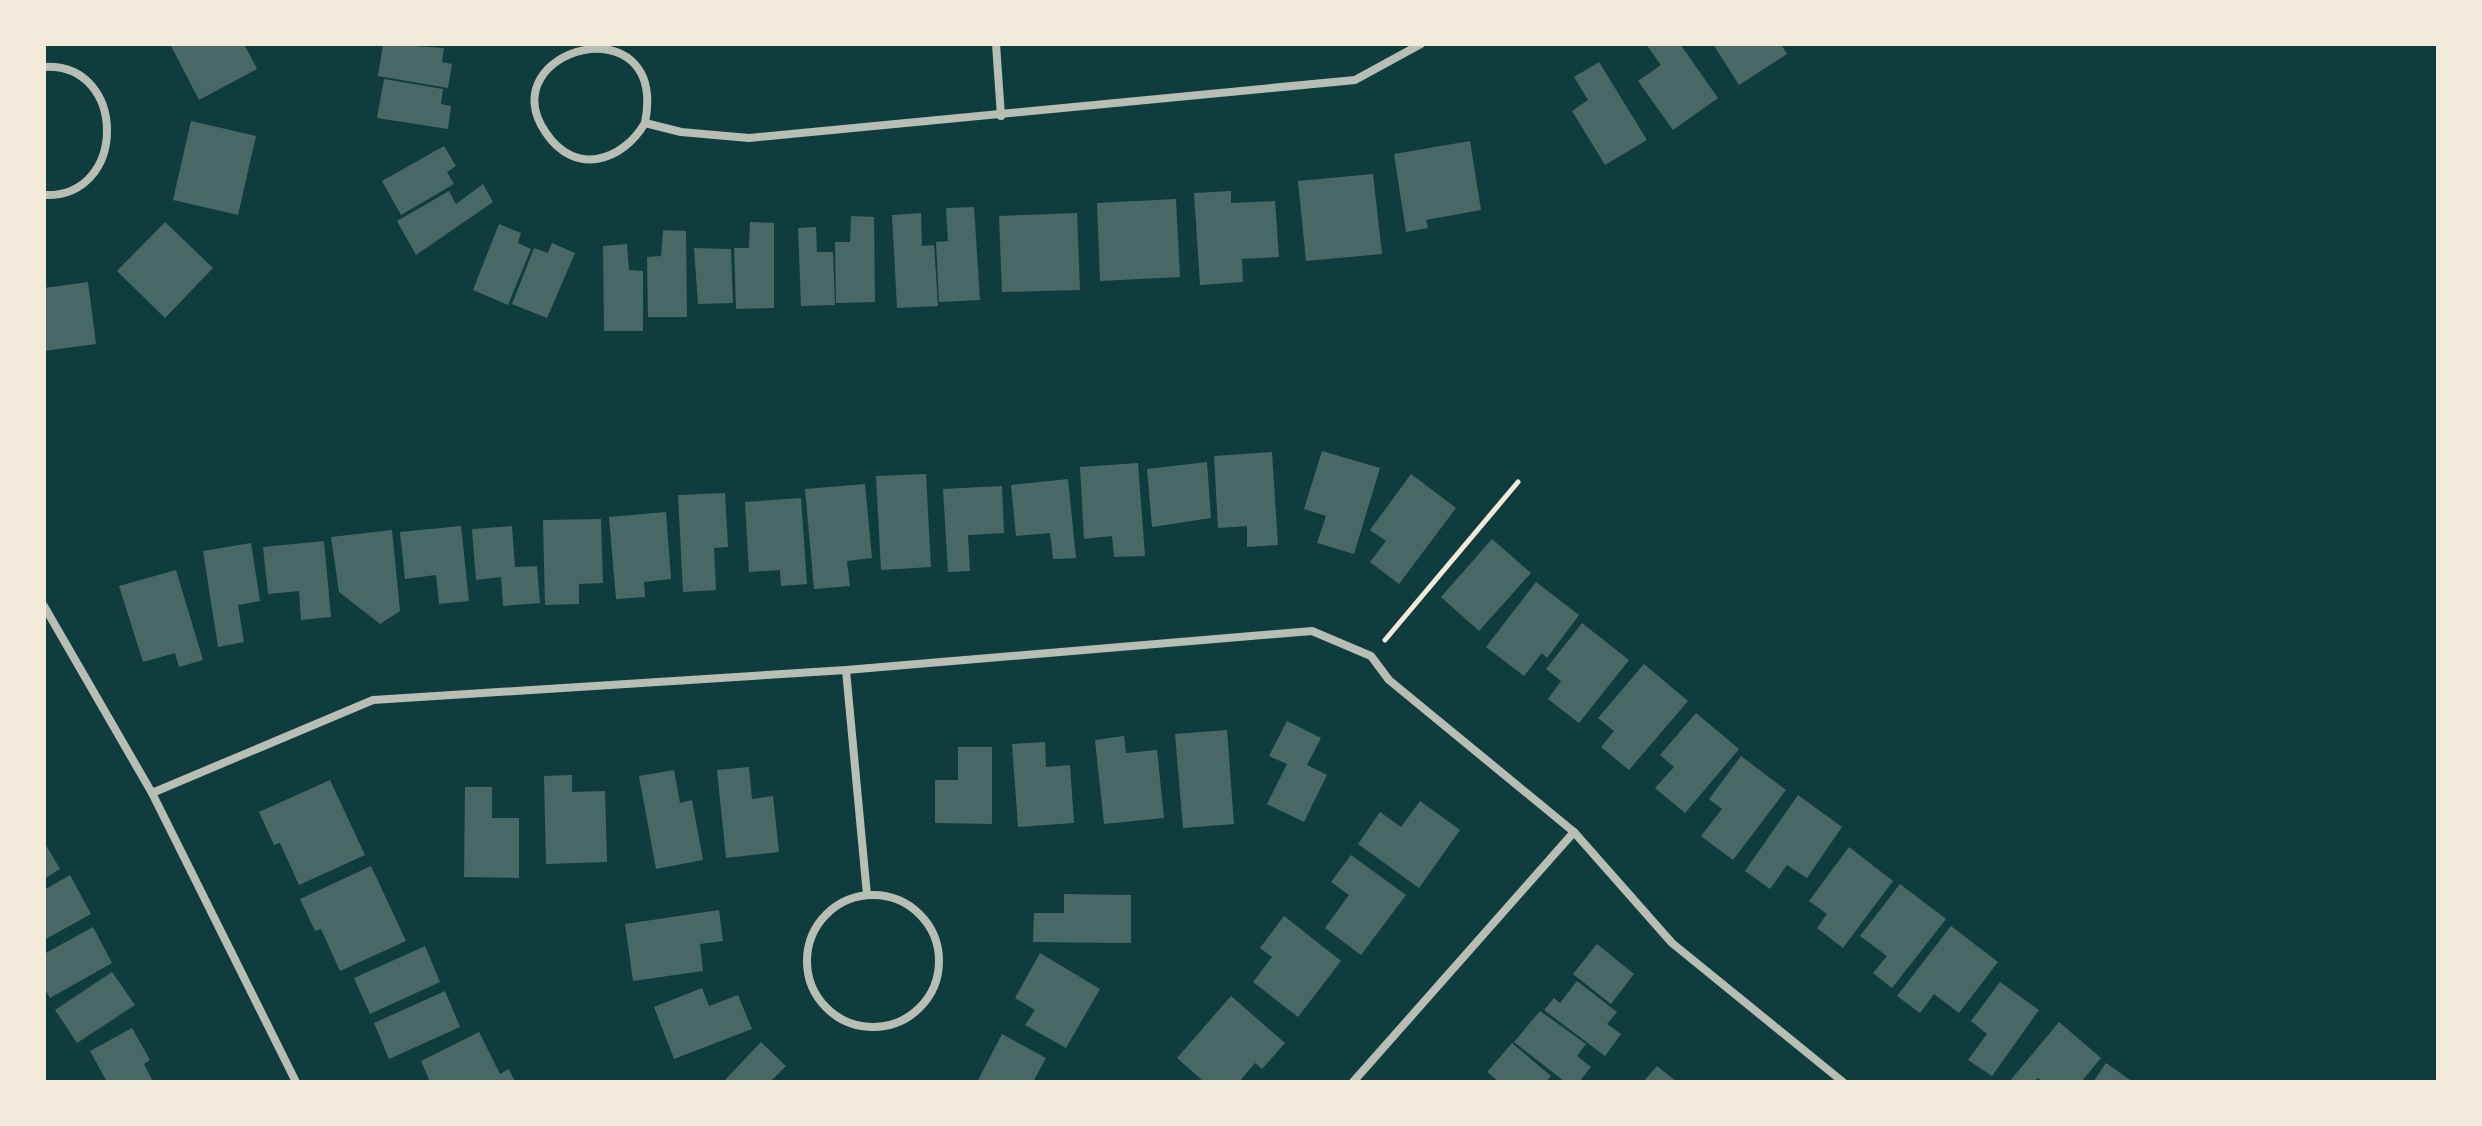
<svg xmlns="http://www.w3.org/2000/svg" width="2482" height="1126" font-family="'Exo 2',sans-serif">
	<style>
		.building { fill: #486865 }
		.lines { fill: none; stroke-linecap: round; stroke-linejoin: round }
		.path { stroke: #f1e9da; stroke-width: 5 }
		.minor { stroke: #b8beb3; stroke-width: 8 }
	</style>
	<rect width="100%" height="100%" fill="#0f3d3e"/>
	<g class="building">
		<polygon points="170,44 244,44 257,69 199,100"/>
		<polygon points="383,44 444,48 442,62 452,64 448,88 378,76"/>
		<polygon points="1646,44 1680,44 1718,98 1673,130 1638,81 1661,65"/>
		<polygon points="1713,44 1781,44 1787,54 1739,85"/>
		<polygon points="1599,62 1647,140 1605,165 1572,111 1588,100 1574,77"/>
		<polygon points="384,79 443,89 441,104 451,106 448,129 377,118"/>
		<polygon points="191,121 256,136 238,215 173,200"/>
		<polygon points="1470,141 1481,210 1426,220 1428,228 1406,232 1394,154"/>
		<polygon points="444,146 456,166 447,172 454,184 401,215 382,181"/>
		<polygon points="1373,174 1382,254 1306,261 1298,181"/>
		<polygon points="483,184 493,202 416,255 397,221 449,191 456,204"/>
		<polygon points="1231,191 1231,203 1275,201 1279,257 1242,259 1243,282 1200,285 1194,193"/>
		<polygon points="1176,199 1180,277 1100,281 1097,203"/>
		<polygon points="974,207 980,300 939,302 936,242 948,241 946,208"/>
		<polygon points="921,213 922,246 934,245 938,306 897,308 892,215"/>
		<polygon points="1077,213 1080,290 1002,292 999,216"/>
		<polygon points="851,216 874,217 875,302 836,303 835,242 850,242"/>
		<polygon points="165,222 213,268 165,318 117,271"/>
		<polygon points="750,222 774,223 774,308 736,309 734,248 749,248"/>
		<polygon points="499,224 521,233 518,243 531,249 508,305 473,290"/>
		<polygon points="816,227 817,252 833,252 835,305 801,306 798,228"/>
		<polygon points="663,230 686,231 687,317 648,317 647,257 661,256"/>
		<polygon points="552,243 575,253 547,318 512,304 534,248 548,253"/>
		<polygon points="627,244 629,270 643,271 643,331 604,331 603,246"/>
		<polygon points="694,248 731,249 733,303 698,304"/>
		<polygon points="88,282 96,344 44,351 44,288"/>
		<polygon points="1322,451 1380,468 1354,554 1317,543 1326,516 1304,509"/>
		<polygon points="1272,452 1278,545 1247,547 1247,526 1218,528 1214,456"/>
		<polygon points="1207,462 1211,518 1152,527 1147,469"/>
		<polygon points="1138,463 1145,556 1114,557 1112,536 1084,539 1080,467"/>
		<polygon points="926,474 931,567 881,570 876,476"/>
		<polygon points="1411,474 1456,508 1399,584 1370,562 1386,541 1370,530"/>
		<polygon points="1068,479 1076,558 1053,559 1050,533 1016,536 1011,485"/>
		<polygon points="865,484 872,558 847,561 850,586 814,589 805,489"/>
		<polygon points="1002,486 1004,533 968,535 970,571 948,572 943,489"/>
		<polygon points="725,493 728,547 714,548 716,590 683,592 678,495"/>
		<polygon points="801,498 807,584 781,586 780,570 749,572 745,502"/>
		<polygon points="666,512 671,579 644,582 645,597 616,599 609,517"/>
		<polygon points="601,519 603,583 579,584 579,604 545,605 543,520"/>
		<polygon points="461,526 469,601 439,604 436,575 405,579 400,532"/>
		<polygon points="512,526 515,567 537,566 540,603 503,606 501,577 476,580 472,529"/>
		<polygon points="392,530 400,611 380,624 339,592 331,537"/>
		<polygon points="1492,539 1531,573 1479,631 1441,597"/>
		<polygon points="324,541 331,617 301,620 299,591 268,594 263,547"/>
		<polygon points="251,543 260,601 238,605 244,642 218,647 203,551"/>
		<polygon points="176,570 203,660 179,667 175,653 143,662 119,586"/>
		<polygon points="1536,582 1579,615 1547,658 1542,653 1524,676 1486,647"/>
		<polygon points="1582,623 1629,660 1579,723 1548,699 1561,681 1546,669"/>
		<polygon points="1644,664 1688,701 1629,770 1601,747 1614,731 1598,718"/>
		<polygon points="1696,713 1739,749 1685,813 1655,788 1674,767 1660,755"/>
		<polygon points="1287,721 1321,738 1307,765 1327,775 1304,822 1267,804 1287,764 1269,756"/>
		<polygon points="1227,730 1234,824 1183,828 1175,734"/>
		<polygon points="1124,736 1126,753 1157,750 1164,818 1104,824 1095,740"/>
		<polygon points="1045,742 1046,767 1070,765 1074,823 1018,827 1012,744"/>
		<polygon points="958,747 992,747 992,824 935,823 935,780 958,780"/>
		<polygon points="1741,756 1786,790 1733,860 1701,836 1722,809 1709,799"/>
		<polygon points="749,767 752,799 773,796 779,852 726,858 717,770"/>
		<polygon points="674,770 680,803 692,800 703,860 656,869 639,776"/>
		<polygon points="572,775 572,792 605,791 607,862 546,864 544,776"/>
		<polygon points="330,780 365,855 299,885 280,843 274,845 259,812"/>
		<polygon points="465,787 492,787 492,818 519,818 519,878 464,877"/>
		<polygon points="1798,795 1842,827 1807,878 1787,865 1770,889 1745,871"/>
		<polygon points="1420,801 1460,830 1419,888 1358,844 1380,812 1401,827"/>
		<polygon points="44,842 60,869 44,879"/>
		<polygon points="1849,847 1893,881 1843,948 1817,928 1827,914 1809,901"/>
		<polygon points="1351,855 1406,895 1361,955 1325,928 1349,895 1331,882"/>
		<polygon points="371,866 406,941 340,971 321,929 315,931 300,899"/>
		<polygon points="70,875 91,914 44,940 44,890"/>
		<polygon points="1900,884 1946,919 1892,988 1873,973 1887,956 1860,936"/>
		<polygon points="1064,894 1131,895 1131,943 1033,942 1034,913 1064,913"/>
		<polygon points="719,910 723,941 700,944 703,971 633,981 625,924"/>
		<polygon points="1284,916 1341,961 1298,1017 1253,982 1272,957 1260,948"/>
		<polygon points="1951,926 1998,962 1959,1013 1934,994 1920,1013 1897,996"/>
		<polygon points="93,927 112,963 50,998 44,987 44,954"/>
		<polygon points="1597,944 1634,974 1611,1004 1573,974"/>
		<polygon points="425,946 440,982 370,1014 354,978"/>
		<polygon points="1040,953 1100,989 1066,1048 1025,1025 1035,1010 1015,998"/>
		<polygon points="112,972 135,1005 77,1043 55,1010"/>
		<polygon points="1577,981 1617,1012 1607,1024 1621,1034 1605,1056 1544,1010 1554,998 1560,1003"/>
		<polygon points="2000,982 2039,1010 1992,1076 1968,1060 1987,1034 1971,1021"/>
		<polygon points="702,988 709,1006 738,995 752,1029 674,1059 654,1007"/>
		<polygon points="445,991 460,1027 389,1059 374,1023"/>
		<polygon points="1231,996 1285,1043 1262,1069 1255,1063 1239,1082 1204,1082 1177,1058"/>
		<polygon points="1540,1011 1586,1044 1577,1056 1591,1067 1579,1082 1565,1082 1514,1042"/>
		<polygon points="2059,1022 2101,1058 2081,1082 2043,1082 2038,1078 2034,1082 2009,1082"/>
		<polygon points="132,1028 150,1060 144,1064 153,1082 107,1082 90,1051"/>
		<polygon points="479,1032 500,1074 509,1069 515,1082 424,1082 429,1079 421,1061"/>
		<polygon points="1002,1034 1046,1058 1033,1082 977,1082"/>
		<polygon points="761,1042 786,1066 770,1082 723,1082"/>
		<polygon points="1512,1043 1551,1076 1546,1082 1499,1082 1487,1072"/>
		<polygon points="2106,1063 2133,1082 2093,1082"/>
		<polygon points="1657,1066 1677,1082 1643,1082"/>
	</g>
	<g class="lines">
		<polyline class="path" points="1385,640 1518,482"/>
		<g class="minor">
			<polyline points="996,44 1001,116"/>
			<path d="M 44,67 C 128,62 128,199 44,195"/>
			<path d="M 645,123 C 622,162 575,176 546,133 C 488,49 669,0 645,123 L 681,132 L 749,138 L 1355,80 L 1421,44"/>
			<polyline points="44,606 152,793 296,1082"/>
			<polyline points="846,670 867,895"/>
			<polyline points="152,793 373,700 846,670 1312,631 1371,656 1389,680 1574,832 1672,943 1843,1082"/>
			<circle cx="873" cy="961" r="66"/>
			<polyline points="1353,1082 1574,832"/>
		</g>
	</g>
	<rect width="2482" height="1126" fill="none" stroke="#f1e9da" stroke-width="92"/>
</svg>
